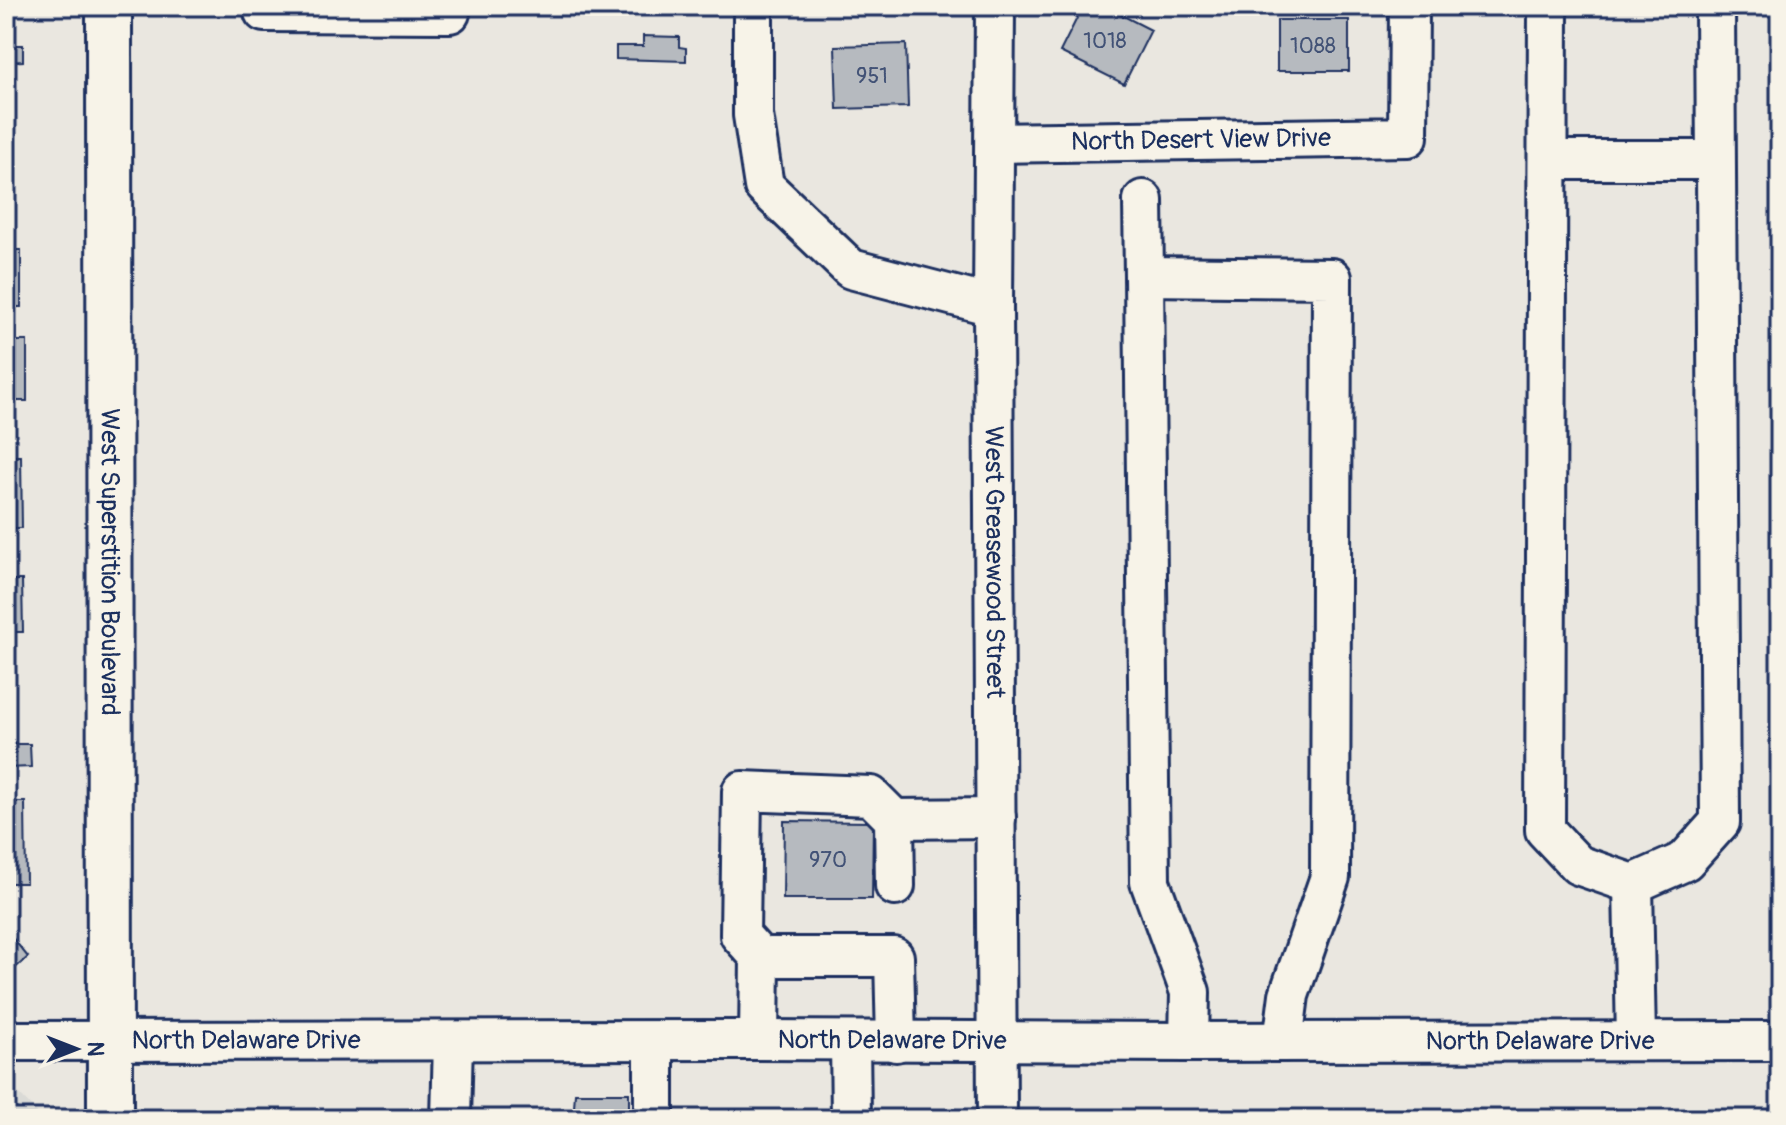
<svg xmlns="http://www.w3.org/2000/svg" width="1786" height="1125" font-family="Pangolin,sans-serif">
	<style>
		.built { fill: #dadad6 }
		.building { fill: #b6babf; stroke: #1b2f5e; stroke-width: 2 }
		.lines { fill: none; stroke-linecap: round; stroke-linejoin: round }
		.minor-casing { stroke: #1b2f5e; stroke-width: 44 }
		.major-casing { stroke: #1b2f5e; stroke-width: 50 }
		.minor { stroke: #f7f3e8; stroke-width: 38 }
		.major { stroke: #f7f3e8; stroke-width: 44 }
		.labels { text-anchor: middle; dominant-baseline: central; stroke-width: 8; stroke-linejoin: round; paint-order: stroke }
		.number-label { font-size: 22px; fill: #425276 }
		.street-label { font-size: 26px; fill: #1b2f5e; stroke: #f7f3e8 }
	</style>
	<rect width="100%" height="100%" fill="#eae7e0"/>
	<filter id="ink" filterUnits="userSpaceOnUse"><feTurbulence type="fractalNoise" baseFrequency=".0125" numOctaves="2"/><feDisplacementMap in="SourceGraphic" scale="16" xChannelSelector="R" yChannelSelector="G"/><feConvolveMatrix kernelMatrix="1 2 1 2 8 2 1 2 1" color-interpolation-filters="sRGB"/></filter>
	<g filter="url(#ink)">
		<polygon class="built" points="6,1093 18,1093 43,1119 6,1119"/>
		<g class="building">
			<polygon points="1083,6 1104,6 1151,30 1124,84 1060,52"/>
			<rect x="1277" y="20" width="72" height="51"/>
			<polygon points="643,36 679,37 679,47 686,48 686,61 616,59 616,46 643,46"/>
			<polygon points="906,44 908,107 837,109 835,46"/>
			<polygon points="6,45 23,45 23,61 6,62"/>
			<polygon points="6,132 13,132 14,202 6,202"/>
			<rect x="6" y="250" width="15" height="57"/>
			<rect x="6" y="341" width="21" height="60"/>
			<polygon points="6,456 21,456 22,528 6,528"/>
			<polygon points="6,580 22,580 23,632 6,632"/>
			<polygon points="6,730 9,730 10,744 30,744 31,767 6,768"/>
			<polygon points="6,802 25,802 26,883 6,883"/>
			<polygon points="784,821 873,822 872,899 783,899"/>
			<polygon points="6,930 28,957 6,976"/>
			<polygon points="575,1093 629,1093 629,1109 574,1108"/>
		</g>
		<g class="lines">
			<g class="minor-casing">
				<g id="minor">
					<polyline points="264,6 264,12 450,13 450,6"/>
					<polyline points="753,6 753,115 764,186 851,269 993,306"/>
					<path id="s1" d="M 995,6 L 993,306 L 997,1119"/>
					<polyline points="1548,6 1545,830 1578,865 1633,884 1685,861 1720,822 1715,6"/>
					<path id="s2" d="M 995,143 L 1408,137 L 1409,6"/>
					<polyline points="1548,160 1715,160"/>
					<polyline points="1143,200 1144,276"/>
					<polyline points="894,819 996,818"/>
					<polyline points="1633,884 1636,1041"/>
					<polyline points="760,957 740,935 742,791 871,796 894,819 895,886"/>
					<polyline points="759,1040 760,957 894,957 896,1042"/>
					<path id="s3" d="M 6,1041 L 759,1040 L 1189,1042 L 1780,1041"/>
					<polyline points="654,1041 654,1119"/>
					<polyline points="850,1041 851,1119"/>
					<polyline points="1189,1042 1190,992 1150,882 1144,276 1332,278 1330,877 1289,995 1283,1042"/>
					<polyline points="451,1119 453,1041"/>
				</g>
			</g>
			<g class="major-casing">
				<g id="major">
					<path id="s4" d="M 109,6 L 110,1119"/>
				</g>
			</g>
			<use href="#minor" class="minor"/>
			<use href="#major" class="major"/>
		</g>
	</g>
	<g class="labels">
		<g class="number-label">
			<text x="1105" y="41">1018</text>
			<text x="1313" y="46">1088</text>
			<text x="872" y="76">951</text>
			<text x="828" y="860">970</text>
		</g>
		<g class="street-label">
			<text stroke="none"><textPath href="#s2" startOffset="206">North Desert View Drive</textPath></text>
			<text stroke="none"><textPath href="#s1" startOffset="556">West Greasewood Street</textPath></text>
			<text stroke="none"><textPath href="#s4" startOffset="556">West Superstition Boulevard</textPath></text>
			<text stroke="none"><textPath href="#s3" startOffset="886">North Delaware Drive</textPath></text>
			<text stroke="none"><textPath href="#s3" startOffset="240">North Delaware Drive</textPath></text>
			<text stroke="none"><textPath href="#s3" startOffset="1534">North Delaware Drive</textPath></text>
		</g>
	</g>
	<rect width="1786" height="1125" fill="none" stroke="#f7f3e8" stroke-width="32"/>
	<rect x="16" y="16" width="1754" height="1093" fill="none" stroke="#1b2f5e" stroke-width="3" filter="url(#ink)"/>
	<g transform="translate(76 1049) rotate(90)" stroke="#f7f3e8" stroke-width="6" paint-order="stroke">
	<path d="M0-6L14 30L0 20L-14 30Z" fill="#1b2f5e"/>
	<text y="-12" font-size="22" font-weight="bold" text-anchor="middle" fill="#1b2f5e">N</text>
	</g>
</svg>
